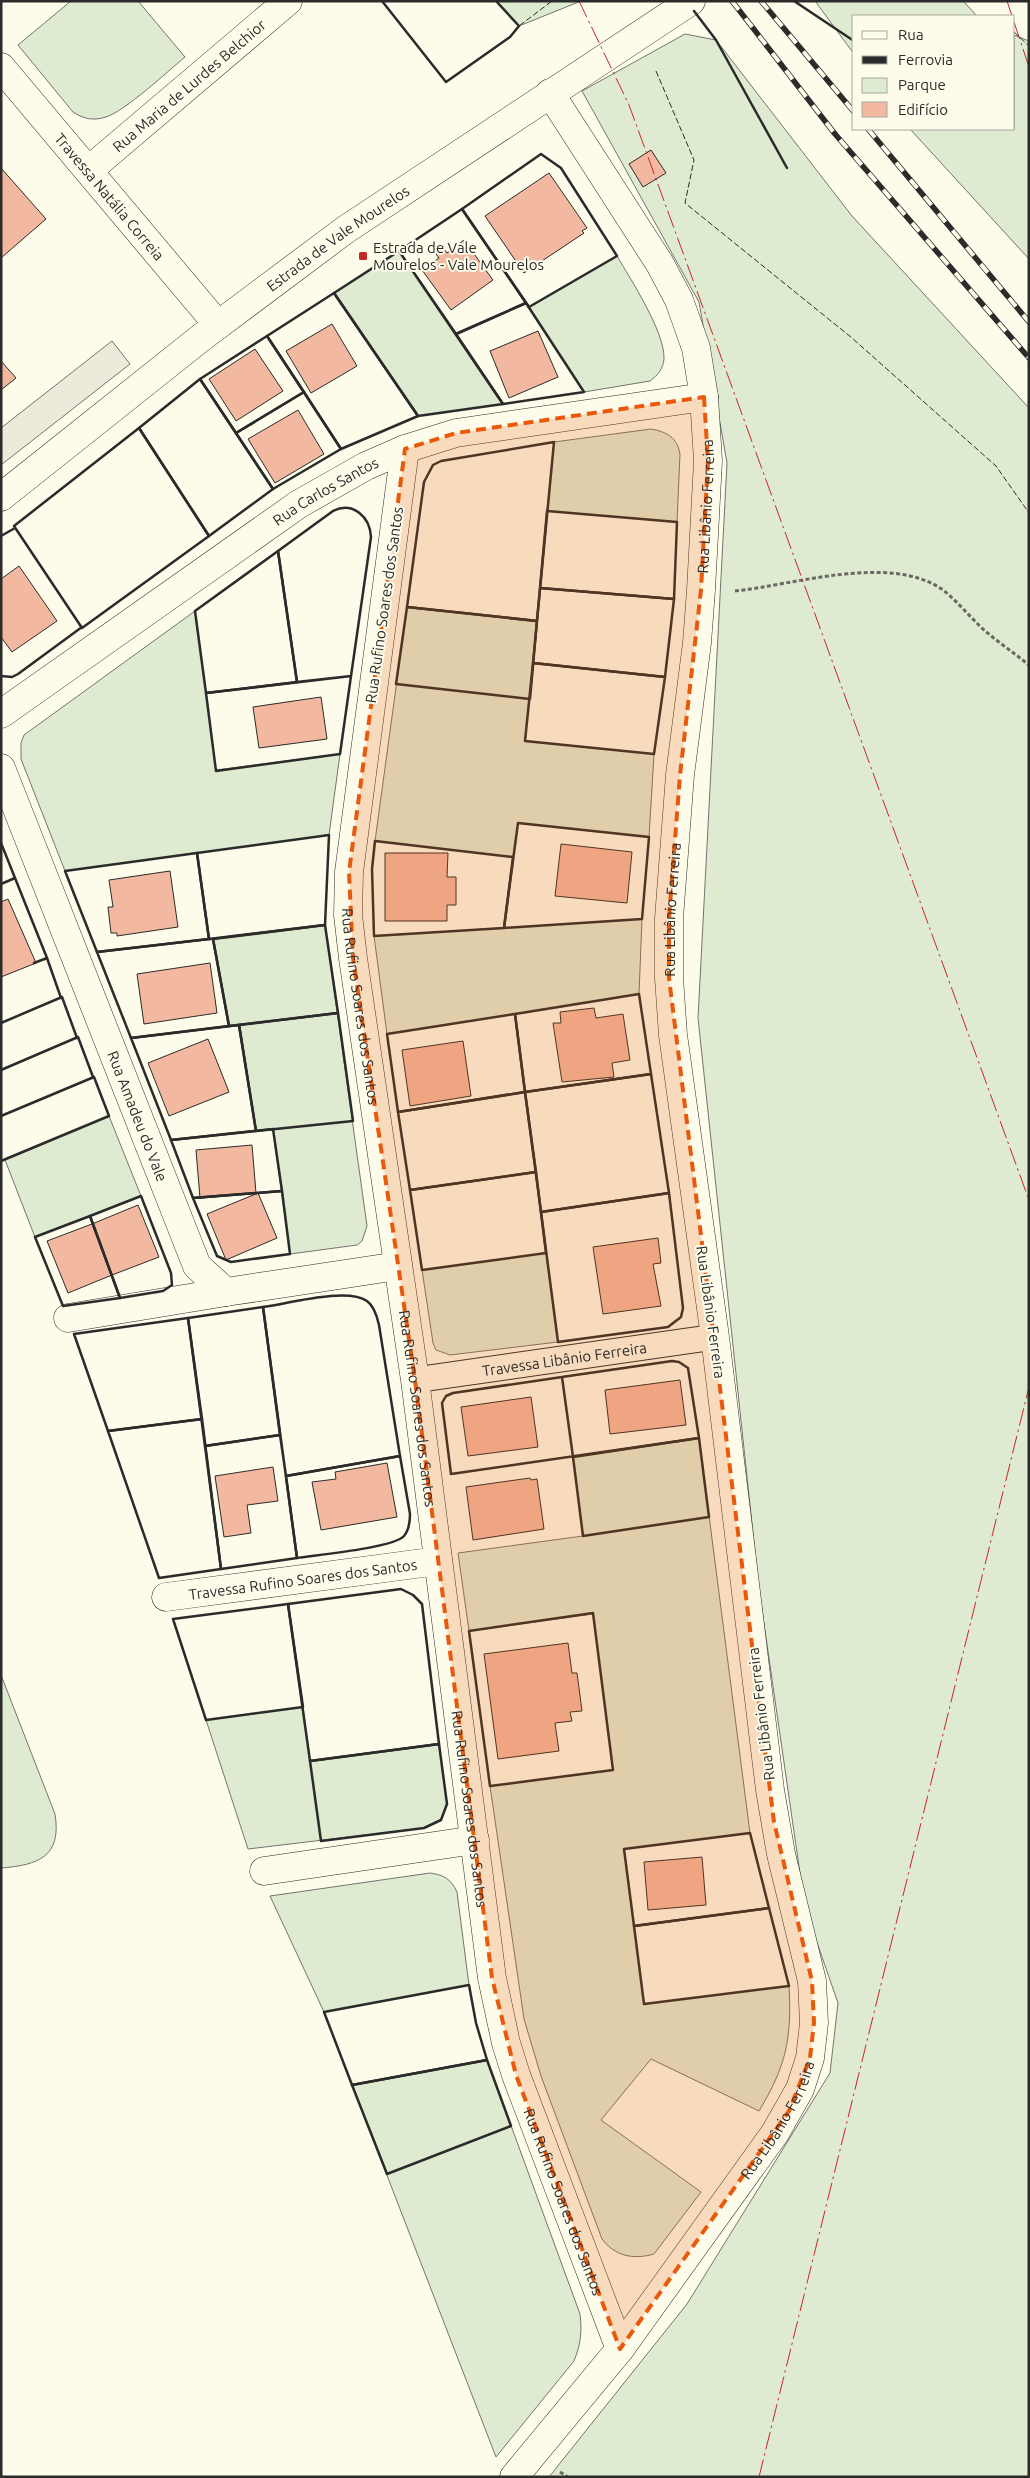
<svg xmlns="http://www.w3.org/2000/svg" width="1030" height="2478" font-family="Ubuntu,sans-serif">
	<style>
		.green { fill: #deebd1; stroke: #74746e }
		.parking { fill: #eceadb; stroke: #74746e }
		.building { fill: #f2b8a0; stroke: #2b2b2b }
		.lines { fill: none; stroke-linecap: round; stroke-linejoin: round }
		.pedestrian-casing { stroke: #2b2b2b; stroke-width: 27 }
		.minor-casing { stroke: #2b2b2b; stroke-width: 29 }
		.secondary-casing { stroke: #2b2b2b; stroke-width: 29 }
		.path { stroke: #6a6964; stroke-width: 3; stroke-dasharray: 4 2.5; stroke-linecap: butt }
		.pedestrian { stroke: #fdfbea; stroke-width: 25 }
		.minor { stroke: #fdfbea; stroke-width: 28 }
		.secondary { stroke: #fdfbea; stroke-width: 28 }
		.rail-casing { stroke: #2b2b2b; stroke-width: 5.5 }
		.rail { stroke: #fdfbea; stroke-width: 4; stroke-dasharray: 11; stroke-linecap: butt }
		.fence { stroke: #2b2b2b; stroke-width: 1; stroke-dasharray: 6 2.5; stroke-linecap: butt }
		.wall { stroke: #2b2b2b; stroke-width: 2.5 }
		.power { stroke: #c62828; stroke-width: 1; stroke-dasharray: 18 4 2.5 4; stroke-linecap: butt }
		.marked { fill: #e8590c; fill-opacity: 0.2; stroke: #e8590c; stroke-width: 4; stroke-dasharray: 10 6; stroke-linejoin: round }
		.poi-dot { fill: #c62828; stroke: #fdfbea; stroke-width: 2 }
		.labels { text-anchor: middle; dominant-baseline: central; stroke-width: 4; stroke-linejoin: round; paint-order: stroke }
		.street-label { font-size: 15px; fill: #2b2b2b; stroke: #fdfbea }
		.poi-label { font-size: 15px; fill: #2b2b2b; stroke: #fdfbea; text-anchor: start }
	</style>
	<rect width="100%" height="100%" fill="#fdfbea"/>
	<g class="green">
		<path d="M 71,1 L 138,1 L 185,57 C 167,72 125,111 106,117 C 93,121 84,119 73,112 L 18,45 Z"/>
		<polygon points="496,1 581,1 519,26"/>
		<polygon points="815,1 963,1 977,16 854,16 854,54"/>
		<polygon points="685,34 716,40 852,216 1029,408 1029,2477 549,2477 687,2304 830,2073 838,2003 805,1908 759,1589 698,1018 727,463 699,302 582,91"/>
		<polygon points="1014,35 1029,41 1029,259 910,129 1014,129"/>
		<polygon points="399,251 503,404 418,416 334,293"/>
		<path d="M 617,256 C 631,280 665,332 664,359 C 663,369 658,375 650,381 L 584,392 L 529,307 Z"/>
		<path d="M 651,429 C 667,432 677,437 680,454 L 677,522 L 547,511 L 554,442 Z"/>
		<polygon points="407,607 537,621 525,741 654,754 649,837 518,823 513,857 375,841"/>
		<polygon points="195,611 216,770 340,754 329,835 65,871 21,759 21,743 24,735"/>
		<polygon points="642,919 639,994 387,1034 374,936"/>
		<polygon points="325,925 367,1226 362,1241 357,1245 290,1254 273,1130 256,1131 240,1026 229,1026 213,939"/>
		<polygon points="109,1116 141,1196 35,1237 5,1160"/>
		<polygon points="546,1253 558,1342 450,1355 436,1350 433,1343 422,1270"/>
		<path d="M 699,1438 L 750,1833 L 624,1849 L 644,2004 L 789,1986 C 792,2039 786,2066 759,2111 L 651,2059 L 601,2120 L 701,2192 L 654,2254 C 633,2260 615,2256 602,2239 L 541,2076 L 524,2019 L 490,1786 L 613,1770 L 593,1614 L 469,1631 L 458,1553 L 583,1536 L 573,1457 Z"/>
		<path d="M 1,1675 L 55,1814 C 62,1857 38,1865 1,1868 Z"/>
		<polygon points="303,1707 310,1761 439,1744 447,1804 441,1820 424,1828 248,1849 206,1720"/>
		<path d="M 430,1873 C 444,1875 451,1879 457,1892 L 469,1985 L 324,2012 L 270,1896 Z"/>
		<path d="M 487,2060 L 580,2314 C 582,2331 581,2344 574,2361 L 496,2457 L 352,2085 Z"/>
	</g>
	<polygon class="parking" points="112,341 130,364 1,465 1,428"/>
	<g class="building">
		<polygon points="651,150 666,173 643,187 629,164"/>
		<polygon points="1,168 46,219 1,258"/>
		<polygon points="549,173 587,228 582,231 584,233 524,273 485,216"/>
		<polygon points="464,240 493,280 451,310 422,270 439,258 436,254 444,249 447,253"/>
		<polygon points="332,324 357,366 311,393 286,351"/>
		<polygon points="538,331 558,377 509,398 490,351"/>
		<polygon points="255,349 283,391 236,421 209,379"/>
		<polygon points="1,361 16,378 1,390"/>
		<polygon points="298,410 324,454 275,483 248,439"/>
		<polygon points="19,566 57,621 12,652 1,637 1,579"/>
		<polygon points="321,697 327,739 259,748 253,707"/>
		<polygon points="561,844 632,852 627,903 555,896"/>
		<polygon points="385,853 448,853 447,877 456,877 456,905 447,905 447,921 385,921"/>
		<polygon points="170,871 178,927 117,936 117,933 111,933 108,907 113,907 109,880"/>
		<polygon points="8,899 36,963 1,977 1,902"/>
		<polygon points="210,963 217,1013 144,1024 137,974"/>
		<polygon points="594,1008 596,1018 623,1014 630,1060 612,1063 614,1077 562,1082 553,1023 561,1023 560,1012"/>
		<polygon points="208,1039 229,1092 169,1116 148,1063"/>
		<polygon points="463,1041 471,1096 410,1106 402,1050"/>
		<polygon points="252,1145 256,1193 200,1198 196,1150"/>
		<polygon points="258,1193 277,1238 226,1260 207,1214"/>
		<polygon points="138,1205 159,1257 112,1275 92,1224"/>
		<polygon points="92,1224 112,1275 68,1293 47,1241"/>
		<polygon points="658,1238 661,1263 653,1264 661,1306 603,1314 593,1247"/>
		<polygon points="680,1380 686,1425 610,1434 605,1390"/>
		<polygon points="531,1397 538,1447 468,1456 461,1407"/>
		<polygon points="387,1463 397,1517 321,1530 312,1482 336,1479 335,1472"/>
		<polygon points="273,1467 278,1501 247,1505 251,1533 224,1537 215,1476"/>
		<polygon points="530,1478 531,1480 537,1479 544,1529 473,1540 466,1487"/>
		<polygon points="568,1643 572,1673 577,1673 582,1711 570,1712 572,1721 555,1723 559,1751 498,1759 484,1654"/>
		<polygon points="702,1857 706,1905 648,1910 644,1862"/>
	</g>
	<g class="lines">
		<g class="pedestrian-casing">
			<g id="pedestrian">
				<path id="s1" d="M 415,1380 L 715,1337"/>
			</g>
		</g>
		<g class="minor-casing">
			<g id="minor">
				<path id="s2" d="M 1,67 L 218,325"/>
				<path id="s3" d="M 89,170 L 288,1"/>
				<path id="s4" d="M 405,449 L 349,872 L 348,915 L 353,958 L 415,1380 L 492,1978 L 506,2043 L 516,2075 L 620,2349"/>
				<path id="s5" d="M 1,714 L 299,504 L 366,466 L 405,449 L 456,433 L 704,397"/>
				<path id="s6" d="M 1,768 L 197,1266 L 226,1292 L 398,1266"/>
				<polyline points="68,1318 226,1292"/>
				<path id="s7" d="M 166,1597 L 438,1561"/>
				<polyline points="264,1871 475,1840"/>
				<path id="s8" d="M 514,2477 L 620,2349 L 775,2133 L 800,2089 L 810,2058 L 814,2023 L 812,1981 L 781,1854 L 770,1790 L 715,1337 L 673,1035 L 669,978 L 669,918 L 680,775 L 697,643 L 701,590 L 708,461 L 704,397 L 696,348 L 679,300 L 660,264 L 550,93"/>
			</g>
		</g>
		<g class="secondary-casing">
			<g id="secondary">
				<path id="s9" d="M 1,497 L 202,337 L 345,230 L 691,1"/>
			</g>
		</g>
		<g class="path">
			<path d="M 735,591 C 794,585 891,553 943,590 C 958,602 970,617 984,630 C 998,642 1014,653 1029,665"/>
			<polyline points="560,2472 568,2477"/>
		</g>
		<use href="#pedestrian" class="pedestrian"/>
		<use href="#minor" class="minor"/>
		<use href="#secondary" class="secondary"/>
		<g class="rail-casing">
			<g id="rail">
				<polyline points="732,1 835,134 1029,358"/>
				<polyline points="761,1 854,112"/>
				<polyline points="868,129 1029,322"/>
			</g>
		</g>
		<use href="#rail" class="rail"/>
		<g class="fence">
			<polyline points="497,1 519,26 552,1"/>
			<polyline points="1014,32 1029,46"/>
			<polyline points="656,71 694,160 685,203 852,338 996,466 1029,513"/>
		</g>
		<g class="wall">
			<polyline points="382,1 446,82 510,37 519,26 496,1"/>
			<polyline points="794,1 854,41"/>
			<polyline points="694,11 716,40 787,168"/>
			<polygon points="541,154 561,168 617,256 529,307 462,209"/>
			<polygon points="334,293 418,416 341,449 267,336"/>
			<polygon points="526,303 584,392 503,404 456,334"/>
			<polyline points="456,334 399,251 334,293 418,416 503,404 399,251 462,209 526,303 456,334"/>
			<polygon points="267,336 304,392 236,433 200,379"/>
			<polygon points="200,379 273,489 209,536 139,428"/>
			<polygon points="304,392 341,449 273,489 236,433"/>
			<polygon points="139,428 209,536 82,628 14,526"/>
			<polygon points="554,442 537,621 407,607 424,482 433,465 441,461"/>
			<polygon points="547,511 677,522 674,599 540,588"/>
			<polyline points="1,536 15,528"/>
			<polygon points="278,551 297,682 206,693 195,611"/>
			<polygon points="540,588 674,599 665,677 533,663"/>
			<polygon points="407,607 537,621 530,699 396,684"/>
			<polygon points="533,663 665,677 654,754 525,741"/>
			<polyline points="1,676 12,677 18,674 82,627"/>
			<path d="M 297,682 L 351,676 L 340,754 L 216,771 L 206,693 L 351,676 L 371,537 C 370,517 353,501 333,511 L 278,551 L 297,682"/>
			<polygon points="518,823 649,837 642,919 504,928"/>
			<polygon points="329,835 325,925 209,939 197,853"/>
			<polygon points="375,841 513,857 504,928 374,936 372,869"/>
			<polyline points="1,843 15,878"/>
			<polygon points="197,853 209,939 97,952 65,871"/>
			<polyline points="1,884 15,878 47,958 45,959"/>
			<polygon points="325,925 338,1013 229,1026 213,939"/>
			<polygon points="209,939 213,939 229,1026 131,1038 97,952"/>
			<polyline points="34,963 47,958 61,998"/>
			<polygon points="639,994 651,1074 525,1092 515,1014"/>
			<polygon points="338,1013 353,1121 256,1131 239,1025"/>
			<polygon points="515,1014 525,1092 398,1112 387,1034"/>
			<polyline points="1,1023 62,997 77,1038"/>
			<polygon points="239,1025 256,1131 171,1140 131,1038"/>
			<polyline points="1,1070 78,1037 93,1077"/>
			<polygon points="651,1074 669,1193 541,1212 525,1092"/>
			<polygon points="525,1092 536,1172 410,1190 398,1112"/>
			<polyline points="1,1116 94,1077 109,1116 1,1161"/>
			<polygon points="273,1129 282,1191 193,1198 171,1140"/>
			<polygon points="536,1172 546,1253 422,1270 410,1190"/>
			<polygon points="282,1191 290,1254 231,1262 217,1256 193,1198"/>
			<polygon points="669,1193 683,1308 681,1317 668,1327 558,1342 541,1212"/>
			<polygon points="141,1196 171,1273 172,1285 163,1291 120,1298 90,1216"/>
			<polygon points="90,1216 120,1298 63,1306 35,1237"/>
			<polygon points="263,1307 280,1435 205,1446 188,1318"/>
			<polygon points="188,1318 202,1419 108,1431 74,1334"/>
			<polygon points="202,1419 221,1569 159,1578 108,1431"/>
			<polygon points="699,1438 709,1517 583,1536 573,1457"/>
			<path d="M 400,1456 L 410,1514 C 410,1522 409,1530 404,1536 C 393,1548 316,1555 297,1558 L 286,1476 Z"/>
			<polyline points="573,1457 562,1377 672,1361 679,1362 688,1368 699,1438 451,1474 442,1403 446,1396 453,1393 562,1377 573,1457"/>
			<path d="M 286,1476 L 280,1435 L 205,1446 L 221,1569 L 297,1558 C 286,1474 274,1391 263,1307 C 287,1304 347,1287 367,1301 C 374,1306 377,1316 379,1325 L 400,1456 L 286,1476"/>
			<polygon points="401,1589 413,1595 422,1604 439,1744 310,1761 288,1604"/>
			<polygon points="288,1604 303,1707 206,1720 173,1619"/>
			<polygon points="593,1613 613,1770 490,1786 469,1631"/>
			<polygon points="439,1744 447,1804 441,1820 424,1828 321,1841 310,1761"/>
			<polygon points="750,1833 769,1908 634,1926 624,1849"/>
			<polygon points="769,1908 789,1986 644,2004 634,1926"/>
			<polygon points="469,1985 476,2023 487,2060 352,2085 324,2012"/>
			<polygon points="487,2060 511,2126 387,2174 352,2085"/>
		</g>
		<g class="power">
			<polyline points="579,1 629,105 1029,1200"/>
			<polyline points="1007,1 1012,16"/>
			<polyline points="1014,22 1029,67"/>
			<polyline points="759,2477 1029,1387"/>
		</g>
	</g>
	<path class="marked" d="M 704,397 L 708,461 L 701,590 L 680,775 L 669,918 L 669,978 L 774,1822 L 812,1981 L 814,2023 L 810,2058 L 789,2111 L 620,2349 L 516,2075 L 492,1978 L 415,1380 L 353,958 L 349,872 L 405,449 L 456,433 Z"/>
	<rect class="poi-dot" x="358" y="251" width="10" height="10" rx="2.5"/>
	<g class="labels">
		<g class="street-label">
			<text stroke="none"><textPath href="#s3" startOffset="131">Rua Maria de Lurdes Belchior</textPath></text>
			<text stroke="none"><textPath href="#s2" startOffset="169">Travessa Natália Correia</textPath></text>
			<text stroke="none"><textPath href="#s9" startOffset="425">Estrada de Vale Mourelos</textPath></text>
			<text stroke="none"><textPath href="#s5" startOffset="394">Rua Carlos Santos</textPath></text>
			<text stroke="none"><textPath href="#s8" startOffset="2080">Rua Libânio Ferreira</textPath></text>
			<text transform="translate(384 605) rotate(-82)">Rua Rufino Soares dos Santos</text>
			<text stroke="none"><textPath href="#s8" startOffset="1675">Rua Libânio Ferreira</textPath></text>
			<text stroke="none"><textPath href="#s4" startOffset="562">Rua Rufino Soares dos Santos</textPath></text>
			<text stroke="none"><textPath href="#s6" startOffset="374">Rua Amadeu do Vale</textPath></text>
			<text transform="translate(711 1312) rotate(82)">Rua Libânio Ferreira</text>
			<text stroke="none"><textPath href="#s1" startOffset="151">Travessa Libânio Ferreira</textPath></text>
			<text stroke="none"><textPath href="#s4" startOffset="968">Rua Rufino Soares dos Santos</textPath></text>
			<text stroke="none"><textPath href="#s7" startOffset="138">Travessa Rufino Soares dos Santos</textPath></text>
			<text transform="translate(761 1714) rotate(-97)">Rua Libânio Ferreira</text>
			<text stroke="none"><textPath href="#s4" startOffset="1372">Rua Rufino Soares dos Santos</textPath></text>
			<text stroke="none"><textPath href="#s8" startOffset="445">Rua Libânio Ferreira</textPath></text>
			<text stroke="none"><textPath href="#s4" startOffset="1778">Rua Rufino Soares dos Santos</textPath></text>
		</g>
		<g class="poi-label">
			<text x="373" y="247">Estrada de Vale<tspan x="373" dy="17">Mourelos - Vale Mourelos</tspan></text>
		</g>
	</g>
	<rect width="1030" height="2478" fill="none" stroke="#2b2b2b" stroke-width="5"/>
	<rect x="852" y="15" width="162" height="115" fill="#fdfbea" stroke="#a9a89e"/>
	<rect x="862" y="31" width="25" height="8" fill="#fdfbea" stroke="#a9a89e"/>
	<text x="898" y="40" font-size="15" fill="#2b2b2b">Rua</text>
	<rect x="862" y="56" width="25" height="8" fill="#2b2b2b" stroke="#a9a89e"/>
	<text x="898" y="65" font-size="15" fill="#2b2b2b">Ferrovia</text>
	<rect x="862" y="78" width="25" height="15" fill="#deebd1" stroke="#a9a89e"/>
	<text x="898" y="90" font-size="15" fill="#2b2b2b">Parque</text>
	<rect x="862" y="102" width="25" height="15" fill="#f2b8a0" stroke="#a9a89e"/>
	<text x="898" y="115" font-size="15" fill="#2b2b2b">Edifício</text>
</svg>
